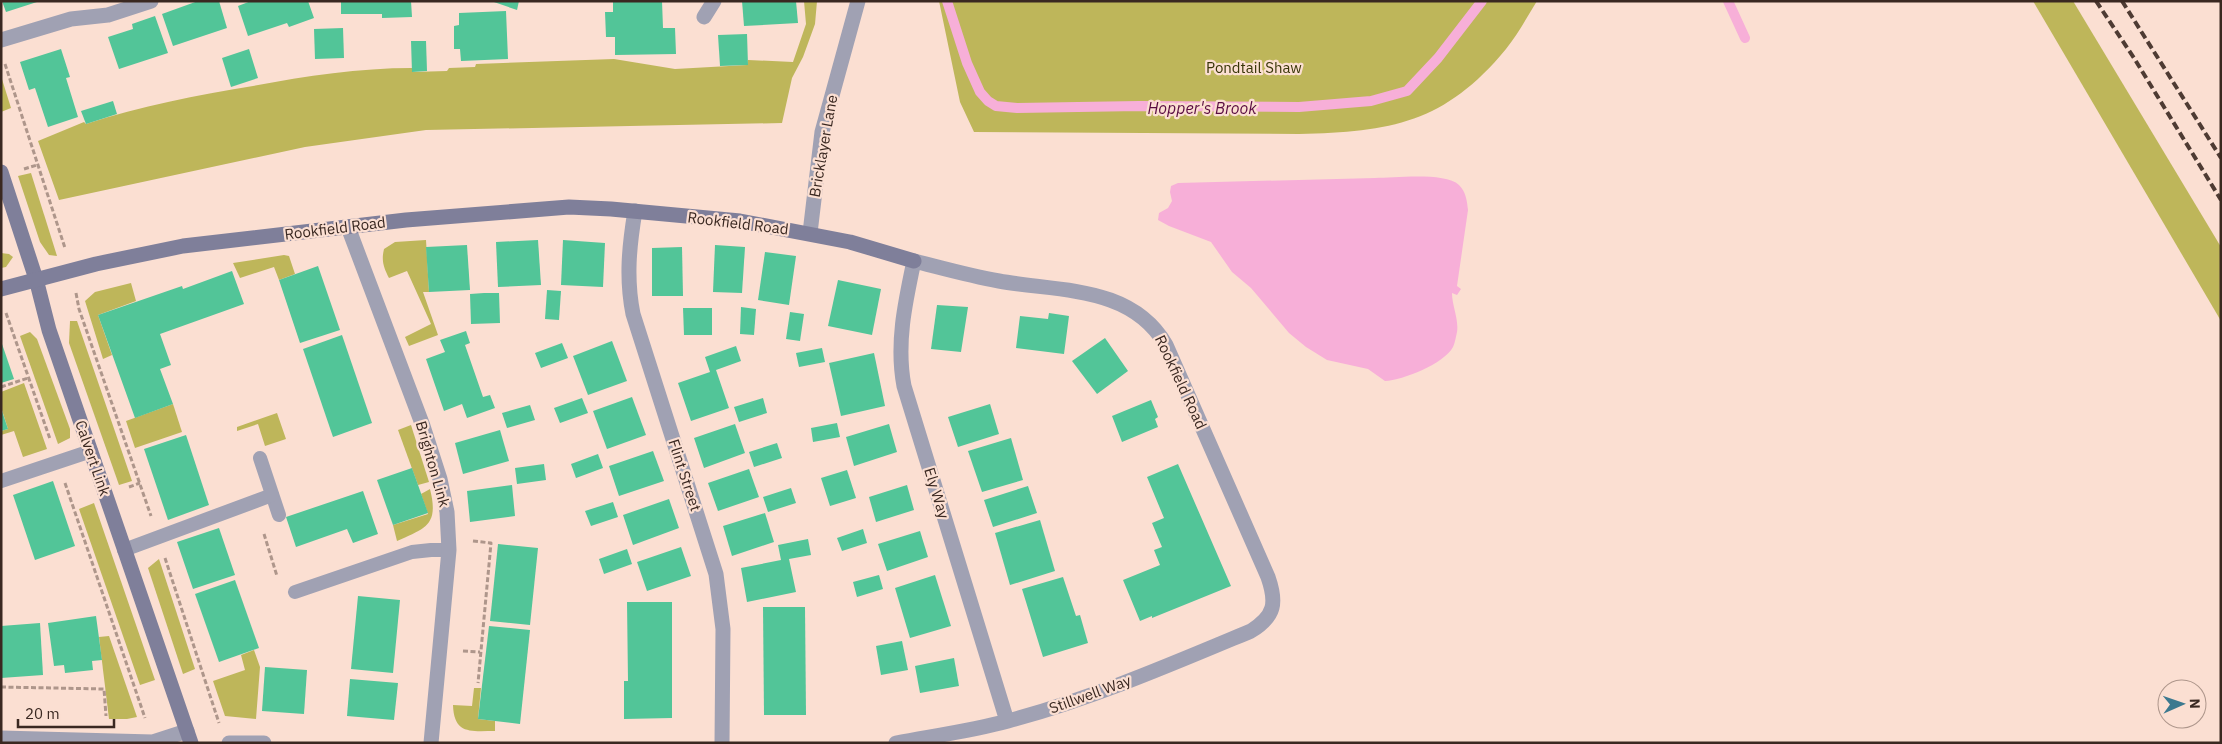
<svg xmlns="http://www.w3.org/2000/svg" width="2222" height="744" font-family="'IBM Plex Sans',sans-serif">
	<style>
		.green { fill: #beb65a }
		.water { fill: #f7afd8 }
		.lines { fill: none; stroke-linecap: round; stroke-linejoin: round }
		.stream { stroke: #f7afd8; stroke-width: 10 }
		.building { fill: #52c598 }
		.path { stroke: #ae968b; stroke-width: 3; stroke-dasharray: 5 2.5; stroke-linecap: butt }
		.lane { stroke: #a0a1b3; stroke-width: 14 }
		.street { stroke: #a0a1b3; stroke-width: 15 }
		.secondary { stroke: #7f7f9a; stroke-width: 15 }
		.rail { stroke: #4e3b33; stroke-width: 4; stroke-dasharray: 8 4; stroke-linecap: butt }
		.labels { text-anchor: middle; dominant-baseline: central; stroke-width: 4.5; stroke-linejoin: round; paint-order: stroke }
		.park-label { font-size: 15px; fill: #383508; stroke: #fbdfd2 }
		.street-label { font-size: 15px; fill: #3a2821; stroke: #fbdfd2 }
		.water-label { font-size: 16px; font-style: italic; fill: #590b41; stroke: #fbdfd2 }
	</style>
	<rect width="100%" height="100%" fill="#fbdfd2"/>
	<g class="green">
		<path d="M 804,1 L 817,1 L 815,24 L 803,57 L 792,78 L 782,123 L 426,130 L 305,147 L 59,200 L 38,141 L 84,122 L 86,124 C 141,106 197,95 253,86 C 306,76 359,68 412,68 L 412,72 L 447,71 L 449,68 L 475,67 L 476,64 L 614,59 L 675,69 L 747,65 L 748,60 L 793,62 L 806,24 Z"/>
		<path d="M 939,1 L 1537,1 C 1527,17 1518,34 1506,49 C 1445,123 1391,132 1299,134 L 974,132 L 960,102 Z"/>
		<polygon points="2033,1 2073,1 2221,247 2221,321"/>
		<polygon points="1,76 11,108 1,112"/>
		<polygon points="31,173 57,256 49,255 40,242 18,176"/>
		<path d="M 426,240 L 429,292 L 423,292 L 438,335 L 409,346 L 405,337 L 431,324 L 407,271 L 389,278 C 384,268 381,261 384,249 L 395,242 Z"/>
		<polygon points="1,253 9,254 13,257 6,267 1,268"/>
		<polygon points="284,255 289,256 295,274 279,280 274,267 240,278 233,263"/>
		<polygon points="131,283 136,301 98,315 112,355 103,359 85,301 95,292"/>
		<polygon points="70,321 77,321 132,481 119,485 69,343"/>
		<polygon points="30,332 37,339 70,429 70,438 58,444 20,336"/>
		<polygon points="24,383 47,449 23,457 14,431 1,435 1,431 8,429 1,407 1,392"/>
		<polygon points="173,404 182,432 135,448 126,421"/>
		<polygon points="277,413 286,439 265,446 258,424 237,431 237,427"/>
		<polygon points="411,425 429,482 418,485 398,430"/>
		<path d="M 430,489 C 439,525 426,528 397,541 L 393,525 L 428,514 L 421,494 Z"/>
		<polygon points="94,503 155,680 140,685 79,509"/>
		<polygon points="159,559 195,669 183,674 148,568"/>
		<polygon points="109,636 137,717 127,719 109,719 99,637"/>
		<polygon points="254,650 260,667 256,719 225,716 213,681 245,670 241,655"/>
		<path d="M 474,688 L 481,688 L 478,719 L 495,721 L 495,731 C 471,731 454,735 453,705 L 472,706 Z"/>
	</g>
	<path class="water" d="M 1375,178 C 1395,178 1445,172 1459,185 C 1466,192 1467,201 1468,210 L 1457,286 L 1461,289 L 1457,295 L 1452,293 C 1452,306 1459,319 1457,332 C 1456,336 1455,343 1453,347 C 1444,364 1403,380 1385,381 L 1368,369 L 1327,360 L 1306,347 L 1289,333 L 1251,288 L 1232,272 L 1211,242 L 1169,226 L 1158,220 L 1159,213 L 1168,208 L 1172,201 L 1170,192 L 1171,186 L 1178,183 Z"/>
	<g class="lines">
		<g class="stream">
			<polyline points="947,1 967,63 980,92 988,101 996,106 1017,108 1139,106 1299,107 1371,101 1407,91 1438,58 1482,1"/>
			<polyline points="1728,1 1745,38"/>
		</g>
	</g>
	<g class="building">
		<polygon points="2,1 37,1 37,2 6,12"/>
		<polygon points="198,1 219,1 227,28 173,46 162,14"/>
		<polygon points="251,1 308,1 314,18 289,27 287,23 248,36 238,6"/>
		<polygon points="341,1 411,1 412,17 382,18 382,14 341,14"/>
		<polygon points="491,1 519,1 517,10"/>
		<polygon points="613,1 662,1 663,28 675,28 676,54 615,55 615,37 606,37 605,12 613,12"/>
		<polygon points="742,1 796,1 798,23 744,26"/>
		<polygon points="506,11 508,59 461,61 460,49 454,49 454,26 459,25 459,13"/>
		<polygon points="155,16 168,53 119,69 108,37 133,29 132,24"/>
		<polygon points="343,28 344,58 315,59 314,29"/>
		<polygon points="747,34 748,65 720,66 718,35"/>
		<polygon points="411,41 426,41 427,71 412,72"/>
		<polygon points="61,49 70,77 66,78 78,117 48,127 35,88 29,90 20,62"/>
		<polygon points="249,49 258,78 231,87 222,58"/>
		<polygon points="113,101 117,114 86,124 81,111"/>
		<polygon points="538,240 541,285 498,287 496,242"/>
		<polygon points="563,240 605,243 603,287 561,285"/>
		<polygon points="467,245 470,290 429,292 426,247"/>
		<polygon points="715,245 745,247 742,293 713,292"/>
		<polygon points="682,247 683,296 652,296 652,248"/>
		<polygon points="765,252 796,256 789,305 758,300"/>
		<polygon points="318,266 340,330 300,343 279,280"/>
		<polygon points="232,271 244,304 160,334 171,365 160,369 173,404 135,418 98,315 182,286 183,289"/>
		<polygon points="838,280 881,289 872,335 828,326"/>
		<polygon points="547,290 561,291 559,320 545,319"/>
		<polygon points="484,293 499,293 500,323 471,324 470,294"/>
		<polygon points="937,305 968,307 961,352 931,349"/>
		<polygon points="741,307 756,309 754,335 740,334"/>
		<polygon points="683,308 712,308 712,335 684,335"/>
		<polygon points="790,312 804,314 800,341 786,339"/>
		<polygon points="1049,313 1069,316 1064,354 1016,348 1020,316 1048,319"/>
		<polygon points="466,331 470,343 465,345 483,397 490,395 495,408 467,418 462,404 444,411 426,359 445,352 440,340"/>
		<polygon points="342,335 372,423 333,437 303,349"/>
		<polygon points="1105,338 1128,371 1097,394 1072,361"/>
		<polygon points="1,341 14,379 1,383"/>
		<polygon points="612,341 627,381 588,395 573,356"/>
		<polygon points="562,343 568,358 541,368 535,353"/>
		<polygon points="736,346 741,361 716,370 729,408 691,421 678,383 710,372 705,357"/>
		<polygon points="822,348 825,362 799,367 796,353"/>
		<polygon points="874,353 885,406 841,416 829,363"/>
		<polygon points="632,397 646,435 607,449 593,411"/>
		<polygon points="582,398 588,413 560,423 554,408"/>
		<polygon points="763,398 767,413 739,422 734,407"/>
		<polygon points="1151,400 1158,417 1155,419 1158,427 1122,442 1112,416"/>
		<polygon points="990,404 999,434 958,447 948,417"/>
		<polygon points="530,405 535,420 507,428 502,413"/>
		<polygon points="1,408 8,429 1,431"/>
		<polygon points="837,423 840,437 813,442 811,428"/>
		<polygon points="735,424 745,453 704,468 694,438"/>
		<polygon points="889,424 897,452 854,466 846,437"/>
		<polygon points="500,430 509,461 463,474 455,443"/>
		<polygon points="186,435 209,505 168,520 144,449"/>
		<polygon points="1011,438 1023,480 982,492 968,451"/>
		<polygon points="777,443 782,458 754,467 749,452"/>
		<polygon points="653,451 664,481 619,496 609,466"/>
		<polygon points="598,454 603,468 576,478 571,464"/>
		<polygon points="544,464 546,480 517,484 515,468"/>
		<polygon points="1178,464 1231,586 1152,618 1152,616 1140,621 1123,580 1160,565 1154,550 1162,547 1152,523 1164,518 1147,477"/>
		<polygon points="412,468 428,513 393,525 377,480"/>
		<polygon points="749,469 759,497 718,511 708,483"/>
		<polygon points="847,470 856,498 830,506 821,478"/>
		<polygon points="53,481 75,546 35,560 13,495"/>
		<polygon points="512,485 515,516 470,522 467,491"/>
		<polygon points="907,485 914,510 876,522 869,497"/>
		<polygon points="1028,486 1037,513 993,527 984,500"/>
		<polygon points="791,488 796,503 768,512 763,497"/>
		<polygon points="363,491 378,534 353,543 347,529 296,547 286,517"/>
		<polygon points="669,499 679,528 633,545 623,515"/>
		<polygon points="613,502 618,517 591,526 585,511"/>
		<polygon points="765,513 774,542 732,556 723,526"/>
		<polygon points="1040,520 1055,571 1010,585 995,533"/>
		<polygon points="219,528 235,575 193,589 177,542"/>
		<polygon points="863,529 867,543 842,551 837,538"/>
		<polygon points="920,531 928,557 887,571 878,544"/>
		<polygon points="808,539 811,555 789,559 796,592 747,602 741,568 781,560 778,545"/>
		<polygon points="498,544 538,548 530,625 490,621"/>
		<polygon points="681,547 691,576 647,591 637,562"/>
		<polygon points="627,549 632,564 604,574 599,559"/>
		<polygon points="879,575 883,589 857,597 853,582"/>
		<polygon points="935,575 951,626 910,638 895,588"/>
		<polygon points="1063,577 1076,616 1080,615 1088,643 1043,657 1022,589"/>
		<polygon points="235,580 259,648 219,662 195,594"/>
		<polygon points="358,596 400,600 393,673 351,669"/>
		<polygon points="627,602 672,602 672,718 624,719 624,681 628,681"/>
		<polygon points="763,607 805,607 806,715 764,715"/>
		<polygon points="96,616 102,660 92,661 93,670 65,673 64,665 54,666 48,623"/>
		<polygon points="40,623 43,675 1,678 1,626"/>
		<polygon points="489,626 530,630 520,724 478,719"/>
		<polygon points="902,641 908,670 881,675 876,646"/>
		<polygon points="954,658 959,686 920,693 915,666"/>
		<polygon points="265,667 307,670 304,714 262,711"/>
		<polygon points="350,679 398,683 394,720 347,716"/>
	</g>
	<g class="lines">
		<g class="path">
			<polyline points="5,64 65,248"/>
			<polyline points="24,169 37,165"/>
			<polyline points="76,293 79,309 151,516"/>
			<polyline points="6,313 50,439"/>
			<polyline points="1,387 28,378"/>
			<polyline points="65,483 145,718"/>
			<polyline points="129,487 140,483"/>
			<polyline points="264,534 277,576"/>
			<polyline points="473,541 491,543 478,683"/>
			<polyline points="165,558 219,723"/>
			<polyline points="463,651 480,652"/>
			<polyline points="1,687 104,689 106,716"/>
		</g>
		<g class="lane">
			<polyline points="260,458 279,515"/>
			<polyline points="1,481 91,451"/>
			<polyline points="124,550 272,495"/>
			<polyline points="295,592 412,552 431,550 449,550"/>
		</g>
		<g class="street">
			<polyline points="704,17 714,1"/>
			<polyline points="1,40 71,19 108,15 151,1"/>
			<path d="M 635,211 C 629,247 626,279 633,314 L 716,574 L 723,629 L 722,743"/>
			<polyline points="348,227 423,426 440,479 447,512 449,550 431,743"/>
			<polyline points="810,233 822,132 858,1"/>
			<polyline points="1,738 153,742 187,731"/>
			<polyline points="229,743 264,743"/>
			<path d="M 896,743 C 933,736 971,731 1008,721 C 1091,699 1172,664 1251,631 C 1275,616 1277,603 1268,577 L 1166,345 C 1131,285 1059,292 999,281 C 970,276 942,268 914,261 C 905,303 896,344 904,386 L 1007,721"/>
		</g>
		<g class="secondary">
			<polyline points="1,172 36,279 49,330 191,743"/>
			<polyline points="1,289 96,264 183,246 406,220 569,207 611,209 740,221 850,242 914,261"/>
		</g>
		<g class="rail">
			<polyline points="2096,1 2134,58 2221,200"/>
			<polyline points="2122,1 2221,158"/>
		</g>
	</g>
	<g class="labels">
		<g class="park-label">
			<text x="1254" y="67">Pondtail Shaw</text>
		</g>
		<g class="street-label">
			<text transform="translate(823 146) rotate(-80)">Bricklayer Lane</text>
			<text transform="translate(738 223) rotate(7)">Rookfield Road</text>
			<text transform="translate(335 228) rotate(-7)">Rookfield Road</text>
			<text transform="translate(1181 382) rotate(65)">Rookfield Road</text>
			<text transform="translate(93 458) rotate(71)">Calvert Link</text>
			<text transform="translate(433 464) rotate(74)">Brighton Link</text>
			<text transform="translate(685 475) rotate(72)">Flint Street</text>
			<text transform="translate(937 493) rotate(73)">Ely Way</text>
			<text transform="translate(1090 694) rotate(-20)">Stillwell Way</text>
		</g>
		<g class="water-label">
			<text x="1202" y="108">Hopper's Brook</text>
		</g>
	</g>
	<rect width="2222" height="744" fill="none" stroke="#3a2821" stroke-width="5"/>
	<g transform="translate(2182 704) rotate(88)"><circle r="24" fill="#fbdfd2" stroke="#ae968b"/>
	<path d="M0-4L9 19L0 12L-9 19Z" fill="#3c798f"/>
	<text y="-8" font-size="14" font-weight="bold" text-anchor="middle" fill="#3a2821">N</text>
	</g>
	<path d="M18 719v8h96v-8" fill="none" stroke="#3a2821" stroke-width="2.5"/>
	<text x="25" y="719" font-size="15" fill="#3a2821" stroke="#fbdfd2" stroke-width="4" paint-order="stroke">20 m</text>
</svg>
